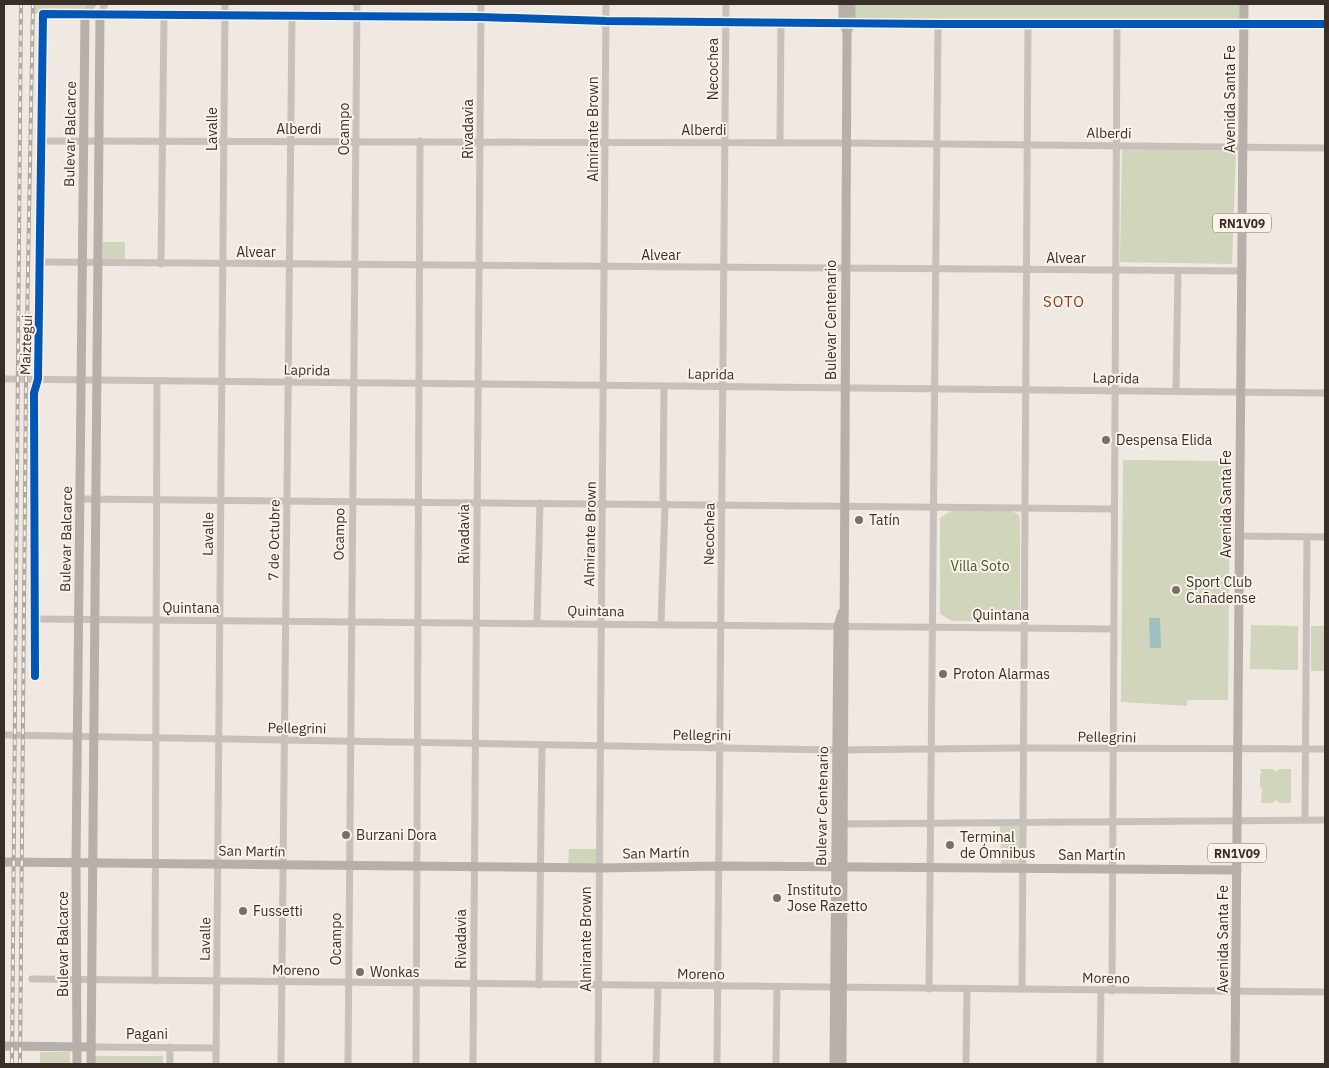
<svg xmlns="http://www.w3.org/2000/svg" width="1329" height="1068" font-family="'IBM Plex Sans',sans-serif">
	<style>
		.green { fill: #d0d5bc }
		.water { fill: #9dc1c0 }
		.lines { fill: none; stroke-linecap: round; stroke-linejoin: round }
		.minor { stroke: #c8c1bb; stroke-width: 7 }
		.major { stroke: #b7afaa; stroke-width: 9 }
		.rail-casing { stroke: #b0aaa5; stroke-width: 4 }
		.rail { stroke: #fbf3ea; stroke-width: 2; stroke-dasharray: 5.5; stroke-linecap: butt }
		.cycleway-casing { stroke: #fbf3ea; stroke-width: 11 }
		.cycleway { stroke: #0057b8; stroke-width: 8 }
		.poi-dot { fill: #796f69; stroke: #fbf3ea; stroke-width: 2 }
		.labels { text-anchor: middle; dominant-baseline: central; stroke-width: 4; stroke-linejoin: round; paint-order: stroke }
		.shield { fill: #fbf3ea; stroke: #736962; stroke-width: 1 }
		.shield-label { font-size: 12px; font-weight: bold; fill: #392e28 }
		.street-label { font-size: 14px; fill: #392e28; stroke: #fbf3ea }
		.poi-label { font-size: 14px; fill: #392e28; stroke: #fbf3ea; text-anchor: start }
		.park-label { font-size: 14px; fill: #48592b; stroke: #fbf3ea }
		.neighbourhood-label { font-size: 15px; letter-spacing: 1px; fill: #8c381d; stroke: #fbf3ea }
	</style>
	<rect width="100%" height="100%" fill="#efe9e2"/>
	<g class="green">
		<polygon points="33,4 93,4 85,14 33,14"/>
		<polygon points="851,4 1244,4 1244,24 851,23"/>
		<polygon points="1122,149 1236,151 1232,264 1120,262"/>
		<rect x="103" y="242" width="22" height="17"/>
		<polygon points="1123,460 1230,461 1228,700 1187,700 1187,706 1121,702"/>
		<polygon points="951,511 1011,511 1018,514 1020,519 1020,616 1014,621 952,621 940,614 940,518"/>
		<polygon points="1251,625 1298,626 1298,670 1250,669"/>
		<rect x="1311" y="626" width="14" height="45"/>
		<polygon points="1260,769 1273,769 1277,772 1279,769 1291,769 1291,803 1279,803 1277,800 1272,803 1261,803 1262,788 1260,787 1260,775 1262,773"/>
		<polygon points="1000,821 1024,821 1023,868 1001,868"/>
		<polygon points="569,849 600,849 599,868 568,867"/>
		<rect x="40" y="1052" width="30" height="12"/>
		<rect x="95" y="1056" width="68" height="8"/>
	</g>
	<polygon class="water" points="1149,618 1160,618 1161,648 1150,648"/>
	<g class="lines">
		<g class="minor">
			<polyline points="85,14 93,4"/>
			<polyline points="100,15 105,4"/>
			<polyline points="41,141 846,143 1325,148"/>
			<polyline points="780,142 781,22"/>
			<polyline points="41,262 1242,271"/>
			<polyline points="161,264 164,15"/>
			<polyline points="4,379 1325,393"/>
			<polyline points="1176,391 1178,271"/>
			<polyline points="80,499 1114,509"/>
			<polyline points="1240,536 1325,537"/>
			<polyline points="36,619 1113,629"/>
			<polyline points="537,623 540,503"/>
			<polyline points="661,624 665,505 663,499 664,386"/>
			<polyline points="35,676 34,393 38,379 43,14 481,17 606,21 938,24 1325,24"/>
			<polyline points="4,735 837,750 1025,748 1325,749"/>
			<polyline points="1305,820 1307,537"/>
			<polyline points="844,824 1325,820"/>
			<polyline points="32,979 1325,992"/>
			<polyline points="155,981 157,381"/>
			<polyline points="539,985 542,745"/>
			<polyline points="929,989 938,24"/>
			<polyline points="1022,989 1028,24"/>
			<polyline points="1112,991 1117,25"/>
			<polyline points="91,1047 216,1048"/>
			<polyline points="170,1064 170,1047"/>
			<polyline points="216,1064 225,4"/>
			<polyline points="281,1064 292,16"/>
			<polyline points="348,1064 357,4"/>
			<polyline points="416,1064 420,141"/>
			<polyline points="473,1064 481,4"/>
			<polyline points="598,1064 606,4"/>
			<polyline points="656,1064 658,986"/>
			<polyline points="717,1064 726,4"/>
			<polyline points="776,1064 777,987"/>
			<polyline points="966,1064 967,989"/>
			<polyline points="1100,1064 1101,990"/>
		</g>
		<g class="major">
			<polyline points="847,32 851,23 851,4"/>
			<polyline points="4,862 599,868 720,866 1237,870"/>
			<polyline points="4,1046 91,1047"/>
			<polyline points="77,1064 76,863 85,14"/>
			<polyline points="91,1064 100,15"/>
			<polyline points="834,1064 838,626 842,613"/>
			<polyline points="842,1064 847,32 843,23 843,4"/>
			<polyline points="1235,1064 1244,4"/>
		</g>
		<g class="rail-casing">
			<g id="rail">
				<polyline points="12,1064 21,4"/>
				<polyline points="20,1064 26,379 33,4"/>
			</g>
		</g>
		<use href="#rail" class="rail"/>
		<g class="cycleway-casing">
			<polyline id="cycleway" points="35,676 34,393 38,379 43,14 481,17 606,21 938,24 1325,24"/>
		</g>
		<use href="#cycleway" class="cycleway"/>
	</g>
	<g class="poi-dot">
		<circle cx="1106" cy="440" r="5"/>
		<circle cx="859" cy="520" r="5"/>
		<circle cx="1176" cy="590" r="5"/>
		<circle cx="943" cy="674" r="5"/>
		<circle cx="346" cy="835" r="5"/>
		<circle cx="950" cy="845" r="5"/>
		<circle cx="777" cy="898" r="5"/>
		<circle cx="243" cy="911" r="5"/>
		<circle cx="360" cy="972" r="5"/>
	</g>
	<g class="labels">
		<g class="shield">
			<rect x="1213" y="213.5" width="58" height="19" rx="4"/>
			<rect x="1208" y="843.5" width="58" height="19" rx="4"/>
		</g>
		<g class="shield-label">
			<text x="1242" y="223">RN1V09</text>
			<text x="1237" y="853">RN1V09</text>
		</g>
		<g class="street-label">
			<text transform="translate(713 69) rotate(-90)">Necochea</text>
			<text transform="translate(1230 99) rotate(-90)">Avenida Santa Fe</text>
			<text transform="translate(212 129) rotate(-90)">Lavalle</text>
			<text x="299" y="129">Alberdi</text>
			<text transform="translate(344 129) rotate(-90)">Ocampo</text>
			<text transform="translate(468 129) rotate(-90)">Rivadavia</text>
			<text transform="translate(593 129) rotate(-90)">Almirante Brown</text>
			<text x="704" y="130">Alberdi</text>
			<text transform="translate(1109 133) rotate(1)">Alberdi</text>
			<text transform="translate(70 134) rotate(-89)">Bulevar Balcarce</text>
			<text x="256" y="252">Alvear</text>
			<text x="661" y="255">Alvear</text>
			<text x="1066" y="258">Alvear</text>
			<text transform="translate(831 320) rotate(-90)">Bulevar Centenario</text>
			<text transform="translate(26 345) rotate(-88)">Maiztegui</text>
			<text transform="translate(307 370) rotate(1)">Laprida</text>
			<text transform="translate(711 374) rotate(1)">Laprida</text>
			<text transform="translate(1116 378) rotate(1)">Laprida</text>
			<text transform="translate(1226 504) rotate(-90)">Avenida Santa Fe</text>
			<text transform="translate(208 534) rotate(-89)">Lavalle</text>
			<text transform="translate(339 534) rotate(-89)">Ocampo</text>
			<text transform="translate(464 534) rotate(-90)">Rivadavia</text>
			<text transform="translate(590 534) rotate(-89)">Almirante Brown</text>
			<text transform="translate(709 534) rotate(-89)">Necochea</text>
			<text transform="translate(66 539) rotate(-89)">Bulevar Balcarce</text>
			<text transform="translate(274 540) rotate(-89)">7 de Octubre</text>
			<text x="191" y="608">Quintana</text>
			<text transform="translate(596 611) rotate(1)">Quintana</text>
			<text x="1001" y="615">Quintana</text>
			<text transform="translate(297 728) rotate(1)">Pellegrini</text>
			<text transform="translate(702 735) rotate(1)">Pellegrini</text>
			<text transform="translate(1107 737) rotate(1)">Pellegrini</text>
			<text transform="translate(822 806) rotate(-89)">Bulevar Centenario</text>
			<text transform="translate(252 851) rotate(1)">San Martín</text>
			<text transform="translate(656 853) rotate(-1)">San Martín</text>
			<text x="1092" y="855">San Martín</text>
			<text transform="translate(205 939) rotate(-89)">Lavalle</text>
			<text transform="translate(336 939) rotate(-90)">Ocampo</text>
			<text transform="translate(461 939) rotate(-90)">Rivadavia</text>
			<text transform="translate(586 939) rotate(-90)">Almirante Brown</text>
			<text transform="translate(1223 939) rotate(-90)">Avenida Santa Fe</text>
			<text transform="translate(63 944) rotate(-90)">Bulevar Balcarce</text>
			<text transform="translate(296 970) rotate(1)">Moreno</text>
			<text transform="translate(701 974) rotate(1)">Moreno</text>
			<text transform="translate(1106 978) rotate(1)">Moreno</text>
			<text x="147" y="1034">Pagani</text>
		</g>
		<g class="poi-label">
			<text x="1116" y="440">Despensa Elida</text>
			<text x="869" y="520">Tatín</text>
			<text x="1186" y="582">Sport Club<tspan x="1186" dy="16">Cañadense</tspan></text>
			<text x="953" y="674">Proton Alarmas</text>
			<text x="356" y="835">Burzani Dora</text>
			<text x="960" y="837">Terminal<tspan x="960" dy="16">de Ómnibus</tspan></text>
			<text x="787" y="890">Instituto<tspan x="787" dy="16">Jose Razetto</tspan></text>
			<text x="253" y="911">Fussetti</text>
			<text x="370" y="972">Wonkas</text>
		</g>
		<g class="park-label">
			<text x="980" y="566">Villa Soto</text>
		</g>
		<g class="neighbourhood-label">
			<text x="1064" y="301">SOTO</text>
		</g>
	</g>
	<rect width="1329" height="1068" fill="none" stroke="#392e28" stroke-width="10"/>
</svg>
